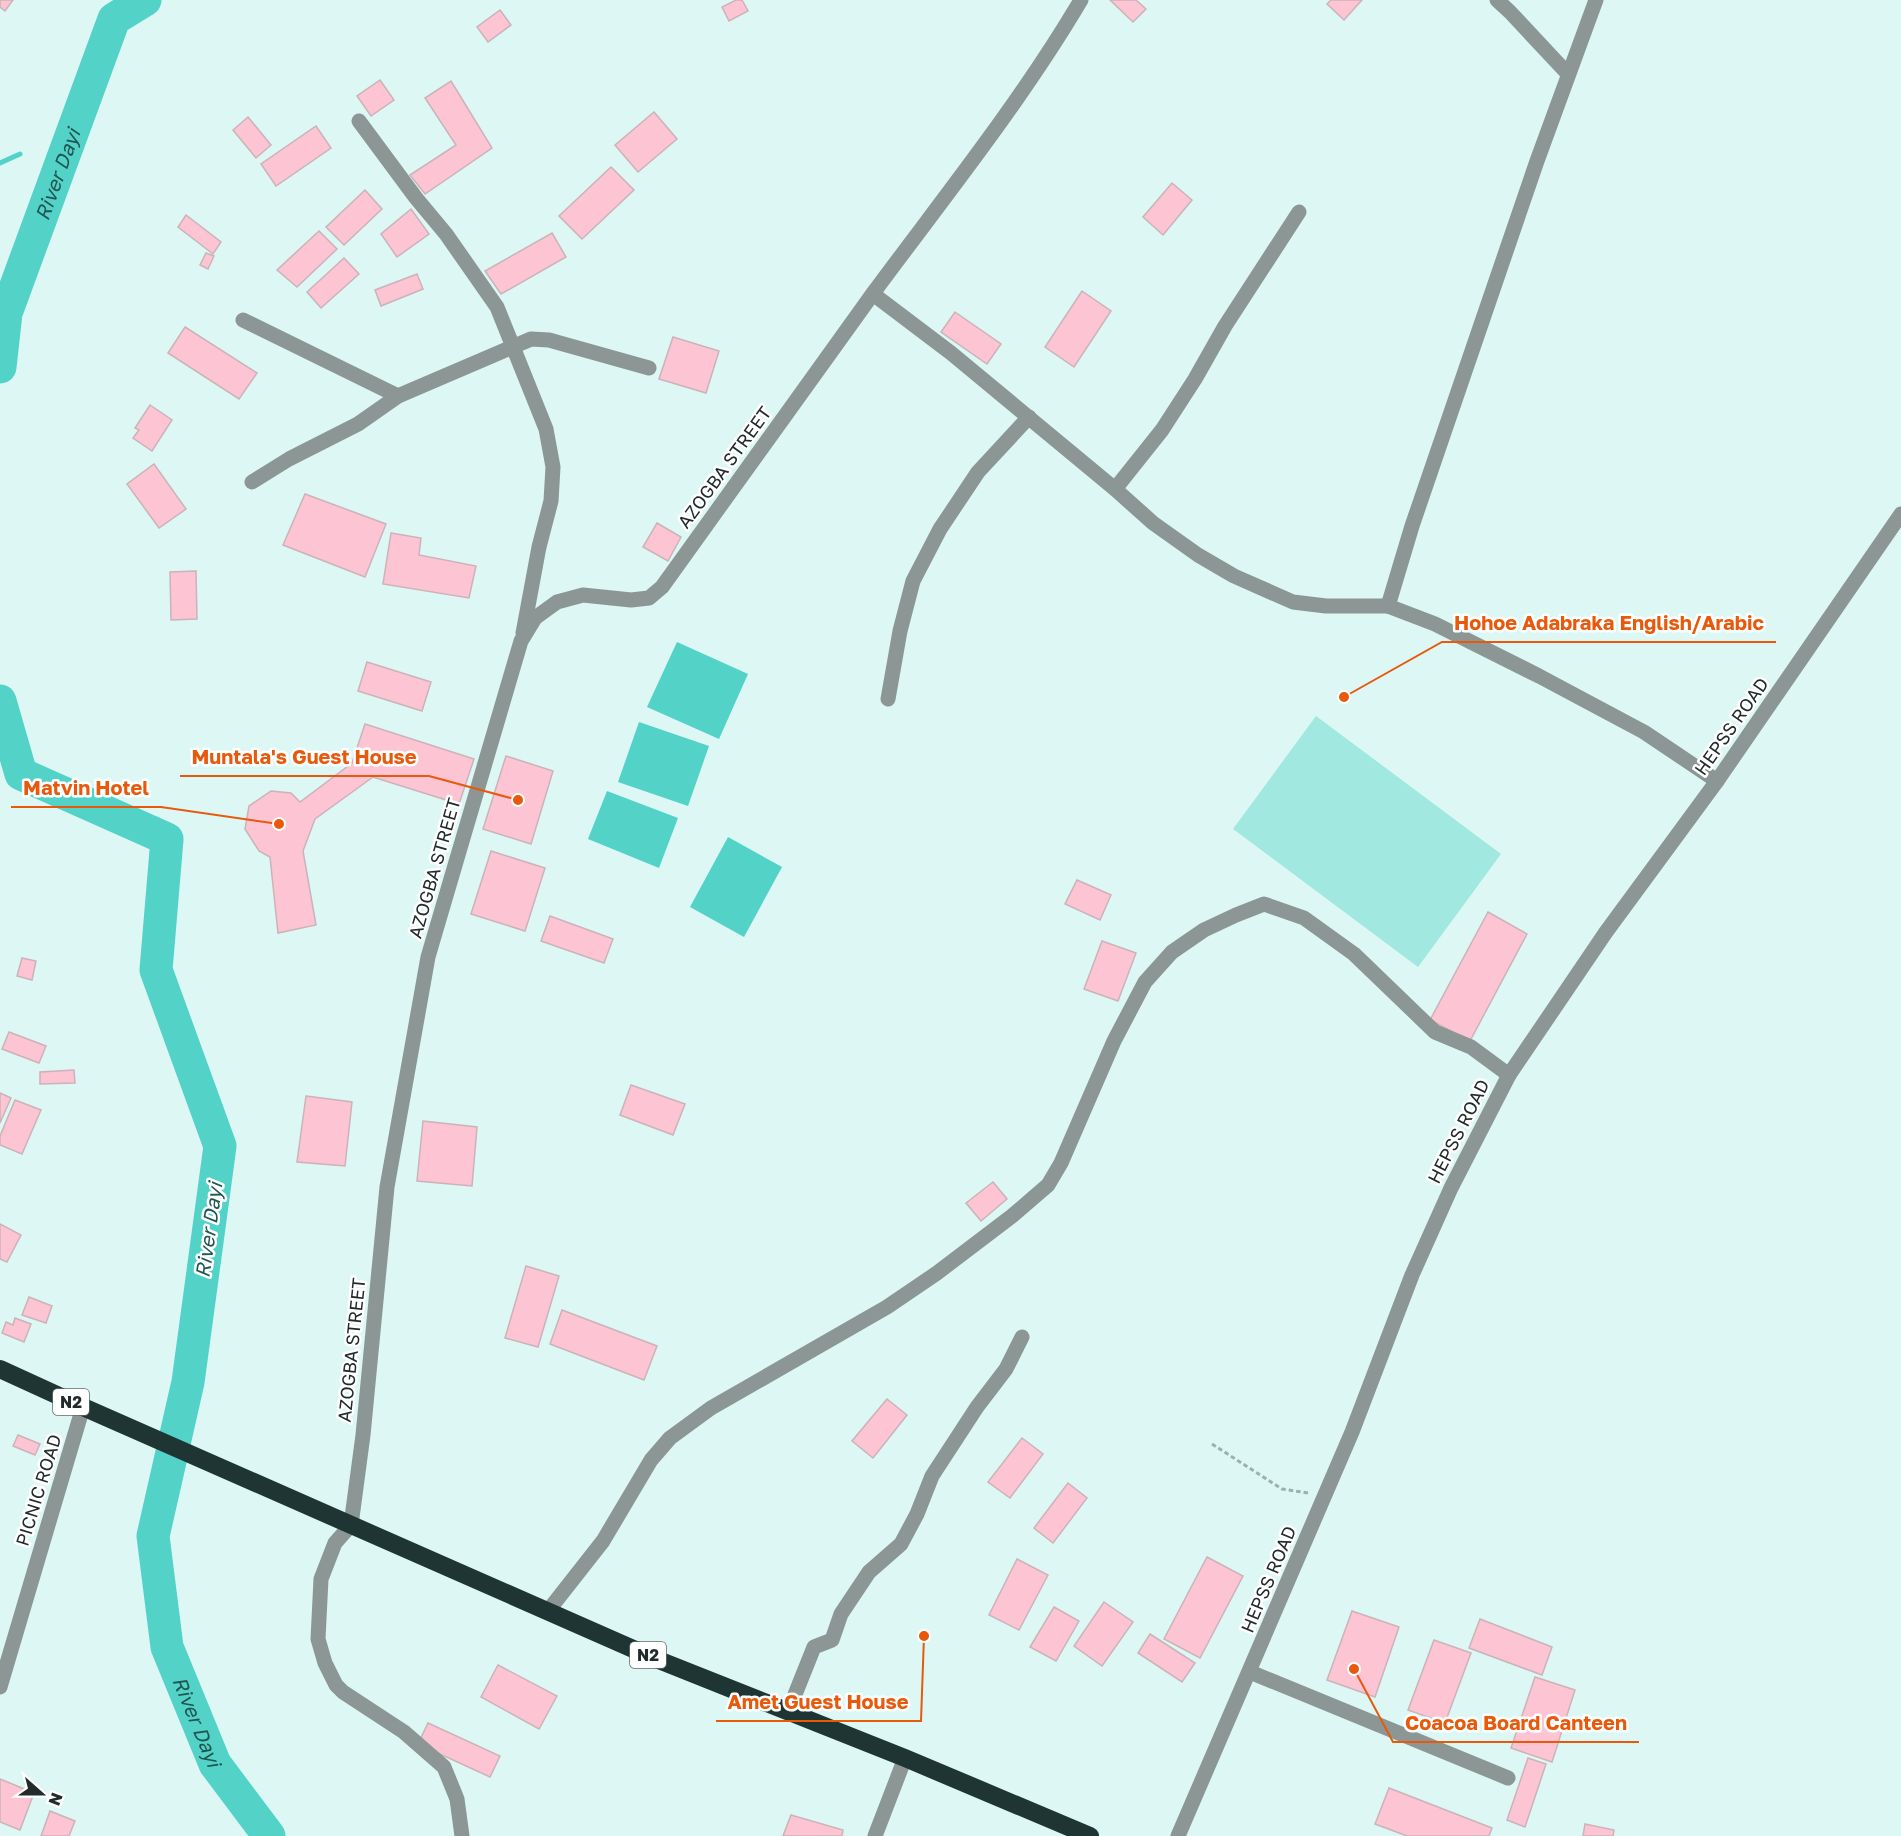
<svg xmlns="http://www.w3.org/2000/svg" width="1901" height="1836" font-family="'Golos Text',sans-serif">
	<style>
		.green { fill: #a0e8e0 }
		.water { fill: #53d2c8 }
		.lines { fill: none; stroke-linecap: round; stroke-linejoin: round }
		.stream { stroke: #53d2c8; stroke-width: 5 }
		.river { stroke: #53d2c8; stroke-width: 33 }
		.building { fill: #fdc4d3; stroke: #cbb3b9; stroke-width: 1.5 }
		.path { stroke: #9cb1af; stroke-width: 3; stroke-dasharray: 4.5 3; stroke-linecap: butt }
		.minor { stroke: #8b9695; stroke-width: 15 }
		.highway { stroke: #1f3533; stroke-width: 18 }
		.labels { text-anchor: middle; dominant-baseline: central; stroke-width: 5; stroke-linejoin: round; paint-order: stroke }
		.shield { fill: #fff; stroke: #646b6a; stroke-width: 1.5 }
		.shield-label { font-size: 16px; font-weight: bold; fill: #212b2a }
		.street-label { font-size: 18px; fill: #212b2a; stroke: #fff }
		.water-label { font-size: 20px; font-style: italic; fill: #205652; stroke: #fff }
		.leader { fill: none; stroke: #e8590c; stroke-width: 2 }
		.callout-dot { fill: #e8590c; stroke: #fff; stroke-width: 2 }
		.callout-label { font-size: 20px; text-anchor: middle; font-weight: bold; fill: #e8590c; stroke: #fff; stroke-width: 5; stroke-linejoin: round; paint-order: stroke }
	</style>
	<rect width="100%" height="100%" fill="#dcf7f4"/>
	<polygon class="green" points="1316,716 1501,854 1418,967 1233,829"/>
	<g class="water">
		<polygon points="677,642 748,674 719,739 647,707"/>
		<polygon points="639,722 709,746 688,806 618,782"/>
		<polygon points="607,791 678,818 659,868 588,839"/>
		<polygon points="728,837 782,867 744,937 690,907"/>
	</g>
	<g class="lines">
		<polyline class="stream" points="0,163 20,154"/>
		<g class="river">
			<path id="s1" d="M 0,367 L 6,313 L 114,19 L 145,0"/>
			<path id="s2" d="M 0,701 L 21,774 L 167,839 L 156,970 L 220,1146 L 188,1382 L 153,1536 L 167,1647 L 215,1764 L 269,1836"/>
		</g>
	</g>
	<g class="building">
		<polygon points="0,0 13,0 5,11 0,7"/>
		<polygon points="736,0 742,0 748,11 729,21 722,7"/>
		<polygon points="1110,0 1136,0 1146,9 1133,22"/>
		<polygon points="1331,0 1362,0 1344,20 1327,4"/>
		<polygon points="500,10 511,25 488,42 477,27"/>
		<polygon points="380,80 394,100 371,116 357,96"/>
		<polygon points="451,81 492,148 425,194 410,175 456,145 425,98"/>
		<polygon points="654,112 677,139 638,172 615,145"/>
		<polygon points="248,117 271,145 256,158 233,130"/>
		<polygon points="316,126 331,148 276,186 261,164"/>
		<polygon points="611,167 634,190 582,239 559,216"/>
		<polygon points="1172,183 1192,200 1163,235 1143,217"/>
		<polygon points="365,190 382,209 344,245 326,227"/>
		<polygon points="411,209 429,234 397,257 381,234"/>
		<polygon points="186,215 221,242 213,254 178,227"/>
		<polygon points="319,231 337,249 297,287 277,270"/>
		<polygon points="552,233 566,257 501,294 485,271"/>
		<polygon points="206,253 214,256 208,269 200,265"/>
		<polygon points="344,258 359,274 321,308 307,292"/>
		<polygon points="417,274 423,289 381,306 375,290"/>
		<polygon points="1082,291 1111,311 1074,367 1045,347"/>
		<polygon points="955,312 1001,344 987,364 941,332"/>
		<polygon points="185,327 257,373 239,399 168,353"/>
		<polygon points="673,337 719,351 706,393 659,379"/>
		<polygon points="150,405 172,420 152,451 133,438 139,430 135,428"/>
		<polygon points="154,464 186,509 159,528 127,484"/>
		<polygon points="305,494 386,524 365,577 283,545"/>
		<polygon points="657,523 681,537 668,561 643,547"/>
		<polygon points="391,533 421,538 419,555 476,566 469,598 383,584"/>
		<polygon points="196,571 197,619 171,620 170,572"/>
		<polygon points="367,662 431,682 422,711 358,691"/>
		<polygon points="365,724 474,759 459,804 373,777 315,819 303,851 316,925 278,933 270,857 259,851 245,829 249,806 271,791 291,793 300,802 352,763"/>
		<polygon points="506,756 553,771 531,844 483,829"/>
		<polygon points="491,851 545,868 525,931 471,914"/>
		<polygon points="1077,880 1111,895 1100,920 1065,904"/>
		<polygon points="1488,912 1527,934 1470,1041 1430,1020"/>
		<polygon points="550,916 613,939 604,963 541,941"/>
		<polygon points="1102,941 1136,953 1118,1001 1084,989"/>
		<polygon points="22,958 36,961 32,980 17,976"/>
		<polygon points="9,1032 46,1046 39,1063 2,1049"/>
		<polygon points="74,1070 75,1083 40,1084 40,1072"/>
		<polygon points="631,1085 685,1104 673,1135 620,1115"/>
		<polygon points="0,1093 11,1098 0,1123"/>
		<polygon points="306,1096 352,1102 345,1166 297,1162"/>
		<polygon points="15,1100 41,1110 22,1154 0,1145 0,1136"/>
		<polygon points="423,1121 477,1127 472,1186 417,1181"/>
		<polygon points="993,1182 1007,1199 981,1221 966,1203"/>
		<polygon points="0,1224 21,1235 7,1262 0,1259"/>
		<polygon points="526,1266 559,1276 538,1347 505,1338"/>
		<polygon points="29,1297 52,1306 46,1323 22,1315"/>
		<polygon points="562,1310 657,1346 644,1380 550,1344"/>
		<polygon points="15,1318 31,1324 24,1342 2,1333 6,1322 13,1325"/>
		<polygon points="887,1399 907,1415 873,1458 852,1441"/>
		<polygon points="18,1435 40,1444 35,1455 13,1446"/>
		<polygon points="1022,1438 1043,1454 1010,1498 988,1482"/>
		<polygon points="1068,1483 1087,1498 1053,1543 1034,1528"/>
		<polygon points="1207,1557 1243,1576 1200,1658 1164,1639"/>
		<polygon points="1017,1559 1048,1575 1019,1630 989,1615"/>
		<polygon points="1104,1602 1133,1622 1102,1666 1074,1646"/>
		<polygon points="1054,1607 1079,1621 1056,1661 1030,1647"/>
		<polygon points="1352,1611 1399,1627 1375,1697 1327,1680"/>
		<polygon points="1480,1619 1552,1647 1542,1675 1469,1648"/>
		<polygon points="1150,1634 1195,1663 1182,1682 1138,1653"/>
		<polygon points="1434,1640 1471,1653 1445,1723 1408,1710"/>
		<polygon points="498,1665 557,1696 539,1729 481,1697"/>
		<polygon points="1535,1677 1575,1690 1552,1762 1511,1748"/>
		<polygon points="428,1723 500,1756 490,1777 418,1744"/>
		<polygon points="1528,1758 1546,1764 1525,1827 1507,1820"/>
		<polygon points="0,1779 34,1793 20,1830 0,1822"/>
		<polygon points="1389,1788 1492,1828 1489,1836 1407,1836 1375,1824"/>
		<polygon points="50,1811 75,1821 69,1836 41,1836"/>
		<polygon points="791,1815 843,1830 842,1836 783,1836"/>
		<polygon points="1585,1824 1614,1830 1613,1836 1583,1836"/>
	</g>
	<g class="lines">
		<polyline class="path" points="1212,1444 1282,1489 1308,1493"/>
		<g class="minor">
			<polyline points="1497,0 1510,12 1568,74"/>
			<polyline points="359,121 416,198 446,234 497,307 546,429 553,467 551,501 539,547 523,633"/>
			<polyline points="873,294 951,353 1115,489 1153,523 1198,555 1234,576 1293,602 1326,606 1388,606 1435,624 1539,676 1644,732 1717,781"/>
			<polyline points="243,320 398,396"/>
			<polyline points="252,482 289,459 358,424 398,396 531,339 549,340 649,368"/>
			<polyline points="1115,489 1162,430 1195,379 1225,326 1299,212"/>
			<polyline points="1388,606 1412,526 1537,161 1596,0"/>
			<polyline points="888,699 900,631 913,581 940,529 978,472 1029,417"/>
			<polyline points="548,1611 603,1541 651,1460 670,1438 711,1408 887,1307 937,1273 1012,1216 1048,1185 1061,1163 1114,1041 1145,982 1172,952 1204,930 1236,915 1264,904 1304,918 1354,954 1435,1032 1471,1047 1509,1075"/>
			<polyline points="1250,1672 1508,1778"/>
			<polyline points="0,1687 83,1407"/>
			<polyline points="788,1712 814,1647 832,1640 841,1614 869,1572 901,1544 917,1514 932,1476 977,1407 1006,1369 1022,1337"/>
			<path d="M 462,1836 L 457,1799 L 444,1767 L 404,1732 L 343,1692 L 336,1685 L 325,1663 L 318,1639 L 321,1579 L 335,1543 L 351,1525 L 363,1435 L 387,1187 L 428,957 L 521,641 L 535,618 L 557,602 L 583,595 L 631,600 L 649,598 L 662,587 C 733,489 803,390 874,292 C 945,196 1020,103 1081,0"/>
			<polyline points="875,1836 905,1758"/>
			<polyline points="1178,1836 1352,1432 1412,1275 1451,1188 1509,1075 1606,932 1717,781 1901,514"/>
		</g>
		<polyline class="highway" points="0,1369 83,1407 656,1659 905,1758 1090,1836"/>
	</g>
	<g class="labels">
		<g class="shield">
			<rect x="53" y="1389" width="36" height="26" rx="4.5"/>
			<rect x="630" y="1642" width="36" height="26" rx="4.5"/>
		</g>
		<g class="shield-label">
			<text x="71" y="1402">N2</text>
			<text x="648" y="1655">N2</text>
		</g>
		<g class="street-label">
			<text transform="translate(724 467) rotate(-54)">AZOGBA STREET</text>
			<text transform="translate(1731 726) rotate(-55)">HEPSS ROAD</text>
			<text transform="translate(434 868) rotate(-74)">AZOGBA STREET</text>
			<text transform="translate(1458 1131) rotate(-63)">HEPSS ROAD</text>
			<text transform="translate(351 1350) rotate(-84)">AZOGBA STREET</text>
			<text transform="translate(38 1490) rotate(-73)">PICNIC ROAD</text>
			<text transform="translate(1268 1579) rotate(-67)">HEPSS ROAD</text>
		</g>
		<g class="water-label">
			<text stroke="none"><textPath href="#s1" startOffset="202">River Dayi</textPath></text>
			<text transform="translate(208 1230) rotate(-82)">River Dayi</text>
			<text stroke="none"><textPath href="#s2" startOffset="1143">River Dayi</textPath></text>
		</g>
	</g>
	<path class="leader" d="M1344 697L1442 642H1776M518 800L429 776H180M279 824L161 807H11M924 1636L921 1721H716M1354 1669L1393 1742H1639"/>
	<g class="callout-dot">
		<circle cx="1344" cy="697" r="6"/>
		<circle cx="518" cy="800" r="6"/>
		<circle cx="279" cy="824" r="6"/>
		<circle cx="924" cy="1636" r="6"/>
		<circle cx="1354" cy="1669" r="6"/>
	</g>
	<g class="callout-label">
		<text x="1609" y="630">Hohoe Adabraka English/Arabic</text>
		<text x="304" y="764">Muntala's Guest House</text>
		<text x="86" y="795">Matvin Hotel</text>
		<text x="818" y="1709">Amet Guest House</text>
		<text x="1516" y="1730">Coacoa Board Canteen</text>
	</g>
	<g transform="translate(42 1794) rotate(111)" stroke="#ffffff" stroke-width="4.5" paint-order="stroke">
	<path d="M0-4.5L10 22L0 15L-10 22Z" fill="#212b2a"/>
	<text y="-9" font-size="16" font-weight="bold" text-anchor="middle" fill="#212b2a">N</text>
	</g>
</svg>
